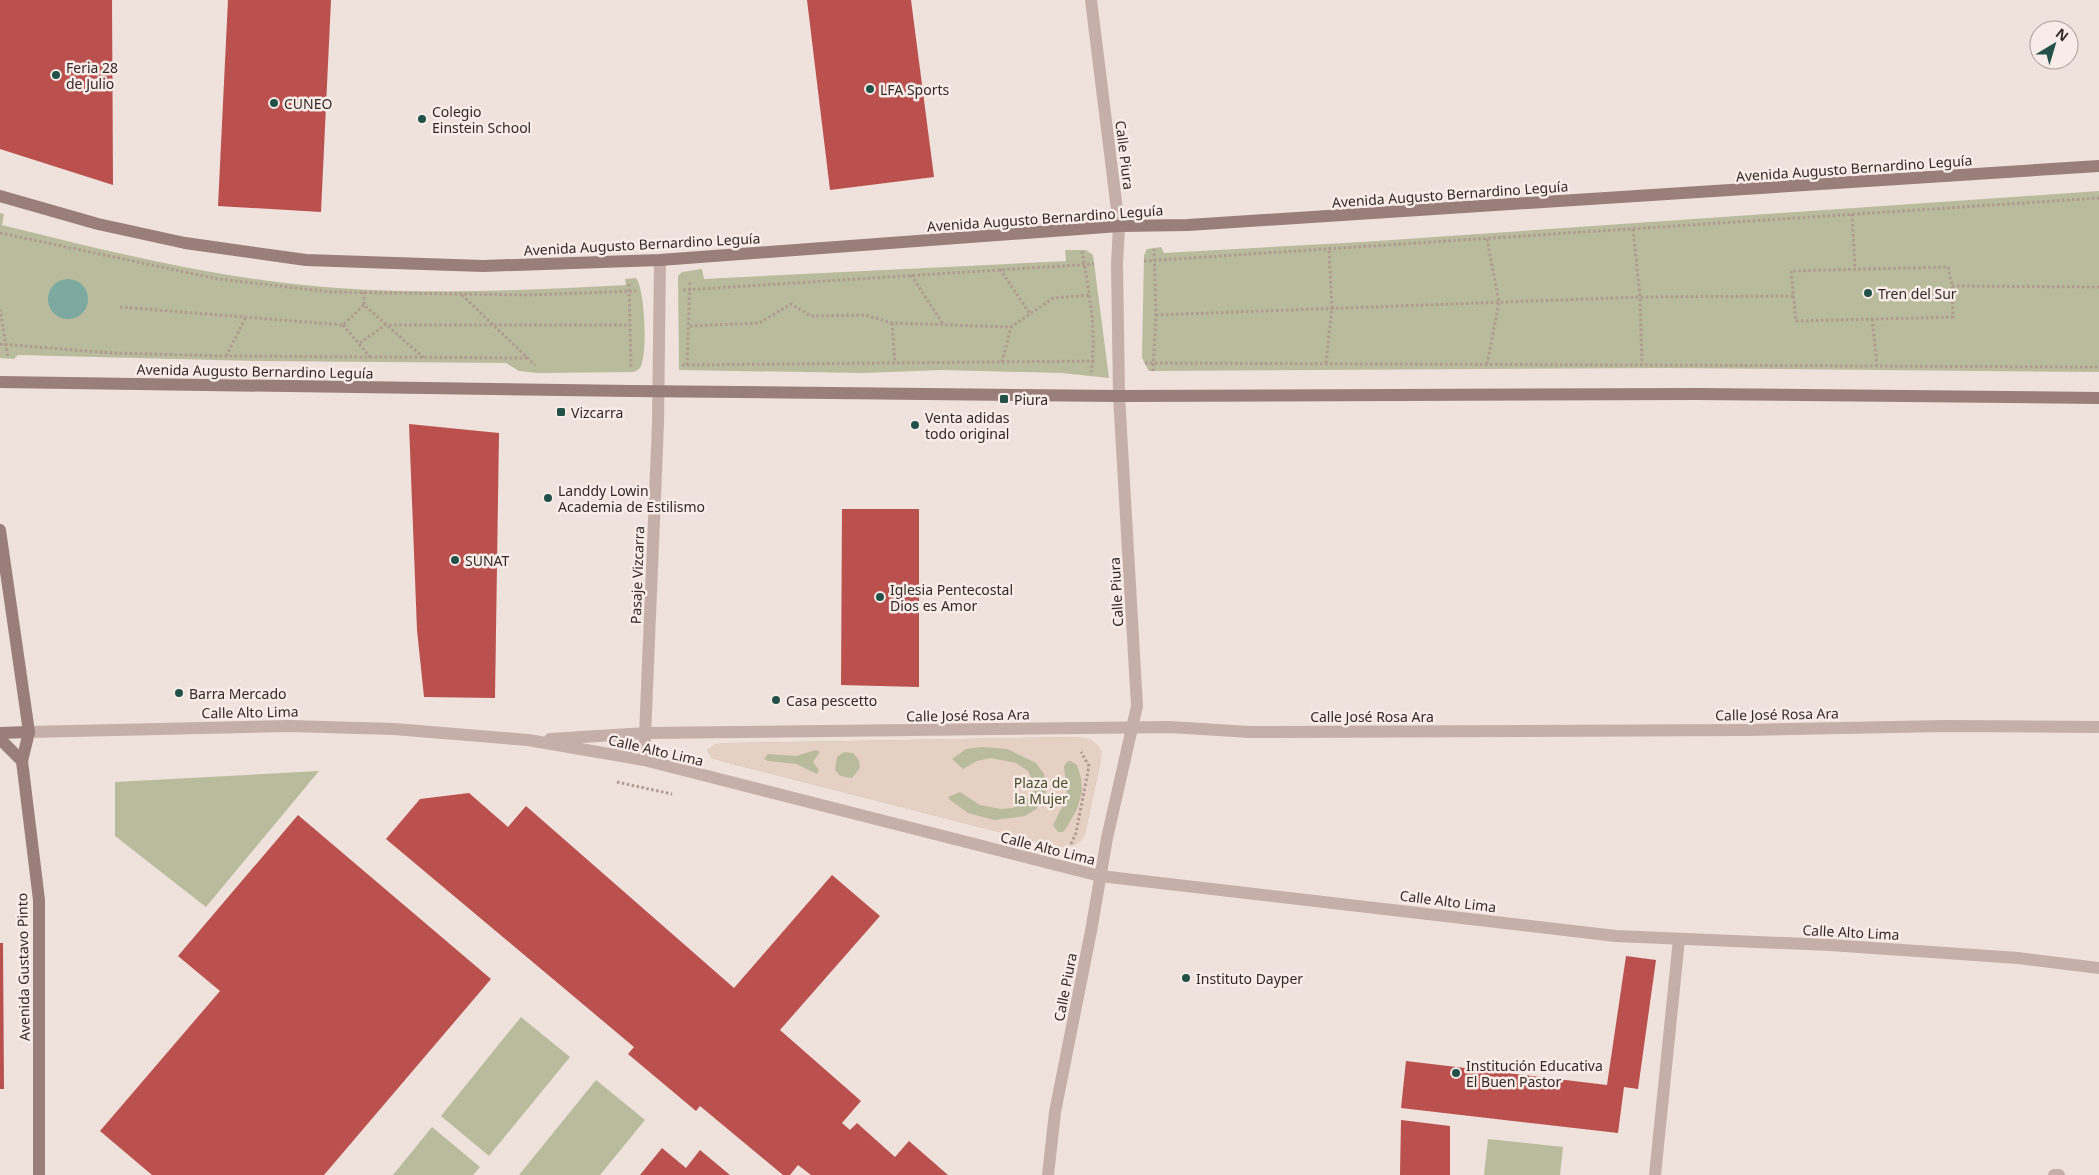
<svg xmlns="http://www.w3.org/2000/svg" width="2099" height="1175" font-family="'Noto Sans',sans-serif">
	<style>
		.green { fill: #b9bc9c }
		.plaza { fill: #e6cfc3; fill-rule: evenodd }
		.water { fill: #7da9a1 }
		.building { fill: #ba514e }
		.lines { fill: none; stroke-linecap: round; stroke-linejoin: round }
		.path { stroke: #b19992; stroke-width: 3; stroke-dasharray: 2.5 2.5; stroke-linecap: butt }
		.lane { stroke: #c6afa8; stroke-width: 12 }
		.street { stroke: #c6afa8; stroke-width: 12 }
		.secondary { stroke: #997e7a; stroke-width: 12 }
		.poi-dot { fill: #215149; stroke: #f7ece7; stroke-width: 2 }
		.labels { text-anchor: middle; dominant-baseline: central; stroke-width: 5; stroke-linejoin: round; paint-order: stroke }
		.poi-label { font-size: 14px; fill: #332927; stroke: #f7ece7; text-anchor: start }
		.street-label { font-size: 14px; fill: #332927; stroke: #f7ece7 }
		.park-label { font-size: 14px; fill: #4a4f2e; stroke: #f7ece7 }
	</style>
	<rect width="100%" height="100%" fill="#efe1db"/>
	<g class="green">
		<polygon points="2099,191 2099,372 1667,368 1149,371 1142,358 1144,255 1147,249 1161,247 1164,253 1362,242"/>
		<path d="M 0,213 L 4,214 L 2,225 C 99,249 195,273 294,284 C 403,296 517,291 626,285 L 625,279 L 636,278 C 645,289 648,356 640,368 C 638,370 636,371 633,372 L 538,373 L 519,371 L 506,363 L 261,361 L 18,355 L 14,359 L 0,358 Z"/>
		<polygon points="1065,250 1086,250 1093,255 1109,378 1062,373 943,370 862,373 679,370 678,276 682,272 702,269 704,279 1066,261"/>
		<path d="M 1078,737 C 1091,739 1102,744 1101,759 L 1085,834 C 1078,846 1071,847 1058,847 L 725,762 L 712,758 L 707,750 L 716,744 L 728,743 Z"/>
		<polygon points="319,771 206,907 115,836 115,782"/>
		<polygon points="521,1017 570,1057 489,1156 441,1116"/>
		<polygon points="596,1080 645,1120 600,1175 519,1175"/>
		<polygon points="432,1127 480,1167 473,1175 393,1175"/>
		<polygon points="1488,1139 1563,1147 1560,1175 1484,1175"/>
	</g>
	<path class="plaza" d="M 1078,737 L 1090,739 L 1098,746 L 1102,752 L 1101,759 L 1085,834 L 1081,841 L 1070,847 L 1058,847 L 725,762 L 712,758 L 707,750 L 716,744 L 728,743 ZM 982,747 L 1007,749 L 1036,763 L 1044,774 L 1047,786 L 1045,797 L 1036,809 L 1025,816 L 994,820 L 968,813 L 950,800 L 948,797 L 960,792 L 980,805 L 1001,809 L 1013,808 L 1029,797 L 1033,790 L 1033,781 L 1028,771 L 1016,763 L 991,758 L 977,761 L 963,769 L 952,759 L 966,749 ZM 816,750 L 820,752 L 813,762 L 819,770 L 817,774 L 796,764 L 768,761 L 764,759 L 768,754 L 796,756 ZM 844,752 L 853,753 L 859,760 L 860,768 L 852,778 L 840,776 L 835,770 L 837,757 ZM 1068,761 L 1071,761 L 1077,765 L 1081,778 L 1082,792 L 1077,809 L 1067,827 L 1063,832 L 1058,832 L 1053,825 L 1067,797 L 1064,766 Z"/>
	<circle class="water" cx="68" cy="299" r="20"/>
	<g class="building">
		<polygon points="0,0 112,0 113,185 0,149"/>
		<polygon points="228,0 331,0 321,212 218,206"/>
		<polygon points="807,0 911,0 934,177 830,190"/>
		<polygon points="409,424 499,433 495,698 424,697 417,630"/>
		<polygon points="842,509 919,509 919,687 841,685"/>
		<polygon points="469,793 508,827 526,806 734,988 832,875 880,916 780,1030 861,1101 842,1123 850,1130 857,1123 895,1157 909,1141 948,1175 811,1175 798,1165 790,1175 783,1175 700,1106 696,1111 628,1054 634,1047 386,839 420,799"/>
		<polygon points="298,815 491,979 324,1175 152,1175 100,1131 220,991 178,956"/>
		<polygon points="0,943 3,943 4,1089 0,1089"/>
		<polygon points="1626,956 1656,960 1638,1089 1624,1087 1618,1133 1401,1108 1406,1061 1607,1085"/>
		<polygon points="1401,1120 1450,1126 1450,1175 1400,1175"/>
		<polygon points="662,1148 686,1168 700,1150 730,1175 640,1175"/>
	</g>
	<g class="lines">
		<g class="path">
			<polyline points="1852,214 1855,269"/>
			<polyline points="1633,229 1640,297 1642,364"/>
			<polyline points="0,233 218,279 332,292 528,295 636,291"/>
			<polyline points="1487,239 1499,302 1487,364"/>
			<path d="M 1082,251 C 1089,291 1097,332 1091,373"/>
			<polyline points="1144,261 2099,198"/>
			<polygon points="1948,267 1952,286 1953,317 1796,321 1791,271"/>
			<polyline points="1000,269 1030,314"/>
			<polyline points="911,275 943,324"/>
			<polyline points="629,284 631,368"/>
			<polyline points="1952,286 2099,287"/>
			<polyline points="683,290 1094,264"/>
			<polyline points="364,292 364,305 424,358"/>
			<polyline points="462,295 535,365"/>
			<polyline points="120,307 343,325 364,305"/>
			<polyline points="0,309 8,358"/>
			<polyline points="1156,315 1640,297 1794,296"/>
			<polyline points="1872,319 1877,365"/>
			<polyline points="892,323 895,363"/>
			<polyline points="343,325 370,357"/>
			<polyline points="690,326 759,323 791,304 811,316 865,315 892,323 1011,327 1053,298 1091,295"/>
			<polyline points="360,343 385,325 630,325"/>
			<polyline points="0,344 112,353 226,356 527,358"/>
			<polyline points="226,356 246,317"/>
			<polyline points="1002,362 1011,327"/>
			<polyline points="1145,363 2099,367"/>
			<polyline points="1326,363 1332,307 1329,249"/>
			<polyline points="682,365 1096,361"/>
			<polyline points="687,365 690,281"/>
			<polyline points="1153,371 1156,315 1154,249"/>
			<polyline points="617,782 672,794"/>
			<polyline points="1071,844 1076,833 1089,766 1081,752"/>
		</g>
		<polyline class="lane" points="1655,1175 1679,939"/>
		<g class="street">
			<polyline points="29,732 289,726 394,729 528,740 644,760 1100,876 1616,936 1830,945 2018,958 2099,968"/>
			<polyline points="550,739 646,733 1170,727 1250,732 1747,730 1945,726 2099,727"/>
			<polyline points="644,760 658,424 660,260"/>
			<polyline points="1048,1175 1055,1112 1091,931 1107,838 1137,706 1119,396 1117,264 1119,226 1091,0"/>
			<polyline points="2054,1175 2059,1175"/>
		</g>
		<g class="secondary">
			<polyline points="0,196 98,224 185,243 306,260 483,266 660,260 1119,226 1188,225 2099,166"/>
			<polyline points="0,382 632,391 1119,396 1697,394 2099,398"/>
			<polyline points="0,530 29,732 22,761 39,900 39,1175"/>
			<polyline points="0,733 29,732"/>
			<polyline points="0,739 22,761"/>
		</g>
	</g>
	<g class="poi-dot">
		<circle cx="56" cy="75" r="5"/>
		<circle cx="870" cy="89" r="5"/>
		<circle cx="274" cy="103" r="5"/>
		<circle cx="422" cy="119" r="5"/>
		<circle cx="1868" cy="293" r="5"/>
		<rect x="999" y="394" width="10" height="10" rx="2.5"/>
		<rect x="556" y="407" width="10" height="10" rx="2.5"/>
		<circle cx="915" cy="425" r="5"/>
		<circle cx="548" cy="498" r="5"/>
		<circle cx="455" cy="560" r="5"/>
		<circle cx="880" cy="597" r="5"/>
		<circle cx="179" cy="693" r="5"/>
		<circle cx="776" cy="700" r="5"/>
		<circle cx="1186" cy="978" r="5"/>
		<circle cx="1456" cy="1073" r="5"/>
	</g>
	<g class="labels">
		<g class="poi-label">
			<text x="66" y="67">Feria 28<tspan x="66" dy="16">de Julio</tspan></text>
			<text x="880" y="89">LFA Sports</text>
			<text x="284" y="103">CUNEO</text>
			<text x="432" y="111">Colegio<tspan x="432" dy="16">Einstein School</tspan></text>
			<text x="1878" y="293">Tren del Sur</text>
			<text x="1014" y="399">Piura</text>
			<text x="571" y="412">Vizcarra</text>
			<text x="925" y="417">Venta adidas<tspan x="925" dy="16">todo original</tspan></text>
			<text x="558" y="490">Landdy Lowin<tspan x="558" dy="16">Academia de Estilismo</tspan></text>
			<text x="465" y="560">SUNAT</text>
			<text x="890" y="589">Iglesia Pentecostal<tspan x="890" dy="16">Dios es Amor</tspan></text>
			<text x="189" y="693">Barra Mercado</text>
			<text x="786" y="700">Casa pescetto</text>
			<text x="1196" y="978">Instituto Dayper</text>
			<text x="1466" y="1065">Institución Educativa<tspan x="1466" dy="16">El Buen Pastor</tspan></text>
		</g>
		<g class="street-label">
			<text transform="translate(1125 155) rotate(83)">Calle Piura</text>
			<text transform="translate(1854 168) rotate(-4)">Avenida Augusto Bernardino Leguía</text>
			<text transform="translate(1450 194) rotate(-4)">Avenida Augusto Bernardino Leguía</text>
			<text transform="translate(1045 218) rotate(-4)">Avenida Augusto Bernardino Leguía</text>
			<text transform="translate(642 244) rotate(-3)">Avenida Augusto Bernardino Leguía</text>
			<text transform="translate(255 371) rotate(1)">Avenida Augusto Bernardino Leguía</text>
			<text transform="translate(637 575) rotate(-88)">Pasaje Vizcarra</text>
			<text transform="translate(1116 592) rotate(-93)">Calle Piura</text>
			<text transform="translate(250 712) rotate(-1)">Calle Alto Lima</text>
			<text transform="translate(1777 714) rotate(-1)">Calle José Rosa Ara</text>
			<text transform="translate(968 715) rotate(-1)">Calle José Rosa Ara</text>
			<text x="1372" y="716">Calle José Rosa Ara</text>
			<text transform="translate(656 750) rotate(13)">Calle Alto Lima</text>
			<text transform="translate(1048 848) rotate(14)">Calle Alto Lima</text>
			<text transform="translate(1448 901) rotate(7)">Calle Alto Lima</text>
			<text transform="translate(1851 932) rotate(3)">Calle Alto Lima</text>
			<text transform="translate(23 967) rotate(-91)">Avenida Gustavo Pinto</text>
			<text transform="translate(1065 987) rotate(-79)">Calle Piura</text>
		</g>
		<g class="park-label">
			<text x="1041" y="782">Plaza de<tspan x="1041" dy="16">la Mujer</tspan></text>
		</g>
	</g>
	<g transform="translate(2054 45) rotate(38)"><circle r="24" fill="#f7ece7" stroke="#a99e9a"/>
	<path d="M0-4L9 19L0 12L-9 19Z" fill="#215149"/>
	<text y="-8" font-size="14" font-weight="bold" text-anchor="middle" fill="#332927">N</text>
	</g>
</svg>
